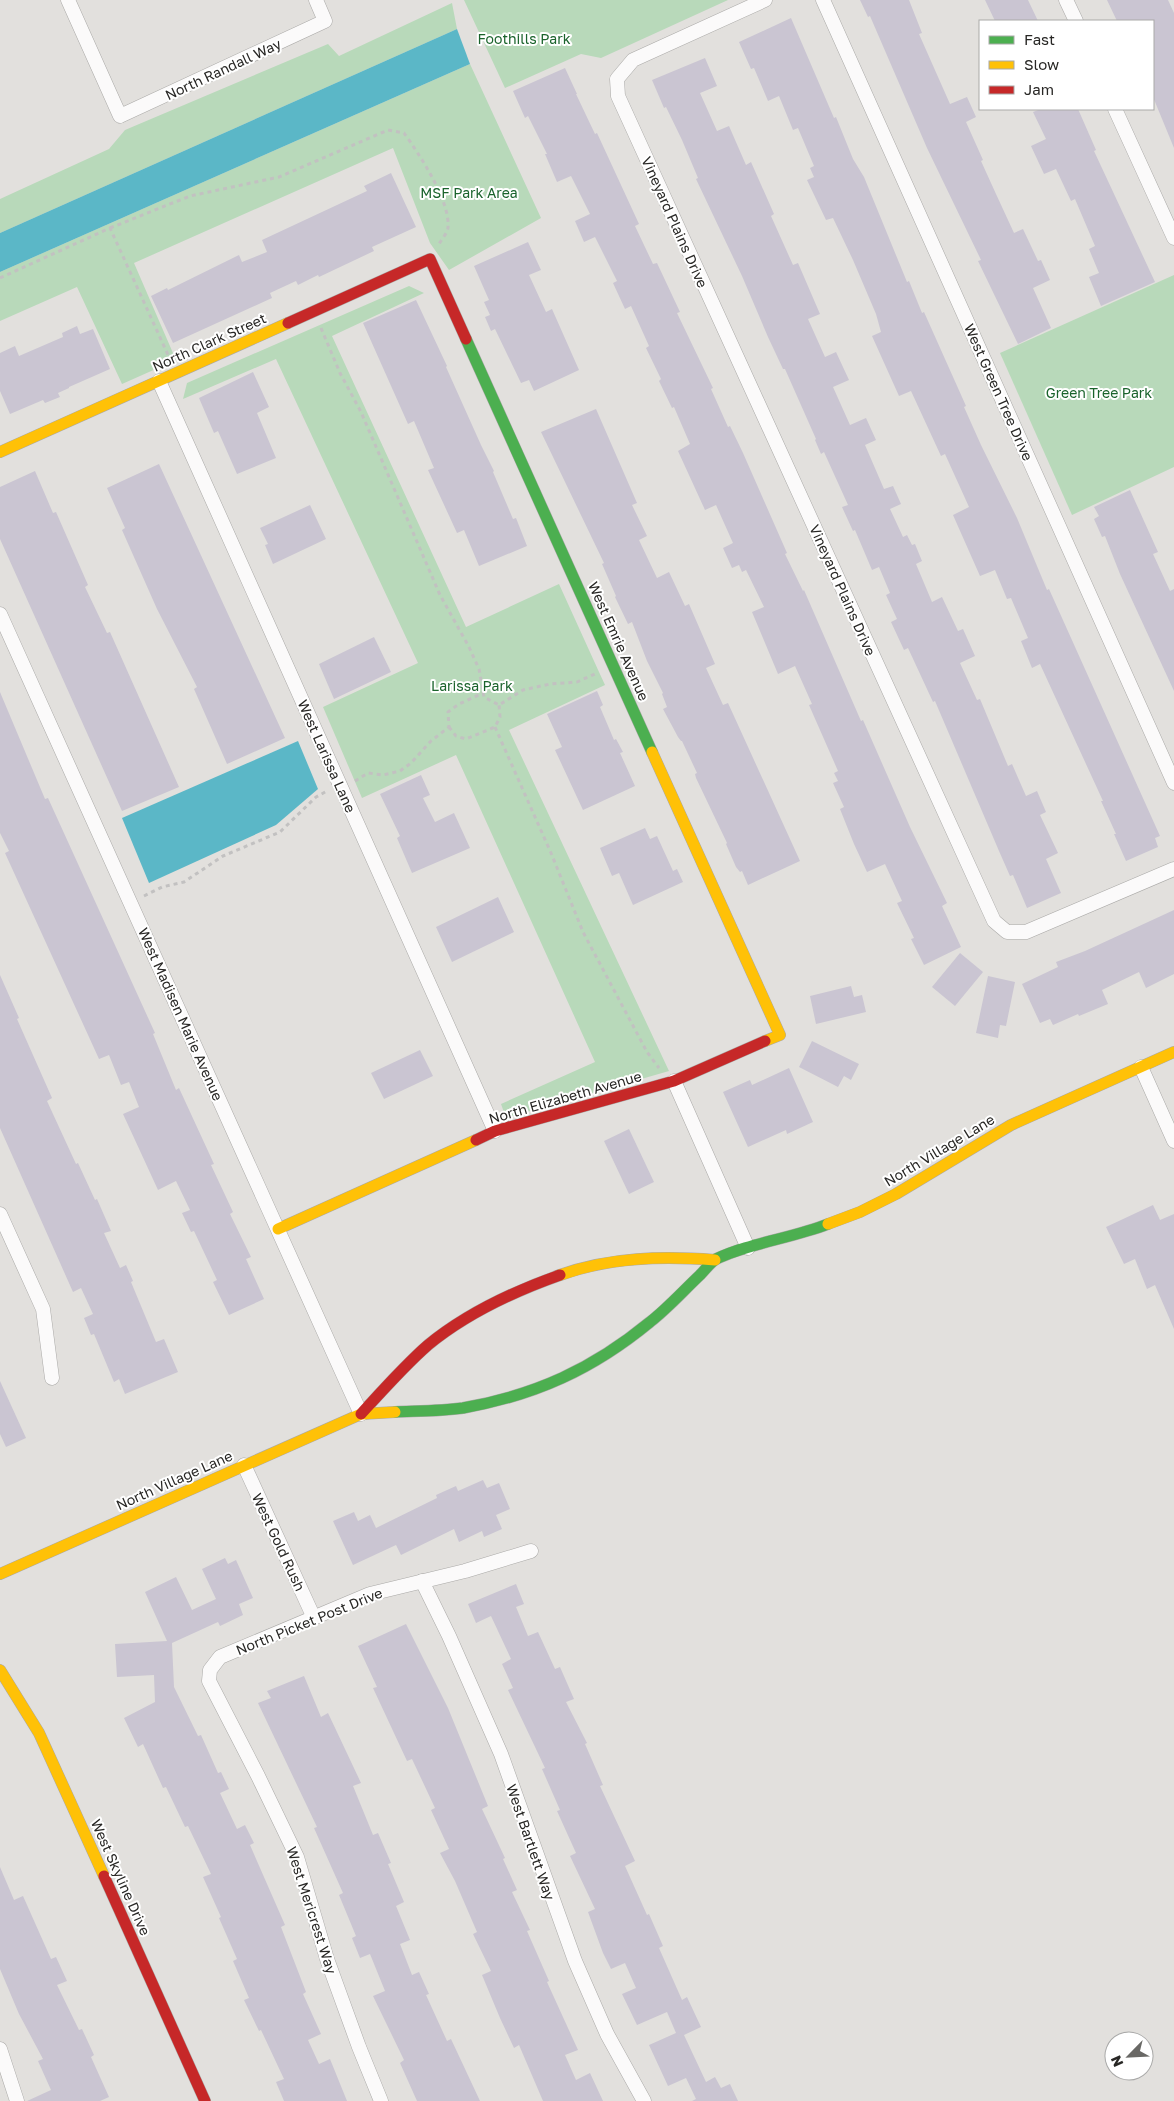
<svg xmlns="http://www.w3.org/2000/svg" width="1174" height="2101" font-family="'Golos Text',sans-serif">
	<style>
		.green { fill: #b8d9ba }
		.water { fill: #5bb7c7 }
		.building { fill: #cac5d2 }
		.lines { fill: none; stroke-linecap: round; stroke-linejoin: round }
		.street-casing { stroke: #aaa9a7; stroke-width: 15 }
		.fast-casing { stroke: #aaa9a7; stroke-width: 12 }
		.slow-casing { stroke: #aaa9a7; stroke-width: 12 }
		.jam-casing { stroke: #aaa9a7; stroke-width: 12 }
		.path { stroke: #c2c1c1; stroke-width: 3; stroke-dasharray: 4 4; stroke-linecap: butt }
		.street { stroke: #fbfafa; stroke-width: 14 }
		.fast { stroke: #4caf50; stroke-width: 11 }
		.slow { stroke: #ffc107; stroke-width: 11 }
		.jam { stroke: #c62828; stroke-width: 11 }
		.labels { text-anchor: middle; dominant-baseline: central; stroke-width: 4; stroke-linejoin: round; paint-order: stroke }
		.park-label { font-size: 14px; fill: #1a632c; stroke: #fff }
		.street-label { font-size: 14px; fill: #282725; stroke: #fff }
	</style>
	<rect width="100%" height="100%" fill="#e2e0dd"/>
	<g class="green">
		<polygon points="464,0 728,0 601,58 581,54 505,88"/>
		<polygon points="452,3 457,29 0,233 0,199 109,149 125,130 328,44 339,56"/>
		<polygon points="470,64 541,218 449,270 430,243 393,148 134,263 176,360 122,384 77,287 0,321 0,272"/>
		<polygon points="1174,275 1174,467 1072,515 1000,353"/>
		<polygon points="409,286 424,293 332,336 466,627 559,584 599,672 605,685 509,730 669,1071 506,1118 501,1104 595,1062 456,755 362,798 323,707 418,663 276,359 183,399 187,383"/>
	</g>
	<g class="water">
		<polygon points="457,29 470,64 0,272 0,233"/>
		<polygon points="298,741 318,789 276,825 149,883 122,818"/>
	</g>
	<g class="building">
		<polygon points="860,0 909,0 922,33 919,34 950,104 967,97 976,117 966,122 983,160 981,161 996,194 1014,233 1023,229 1038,261 1041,260 1050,280 1033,288 1051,328 1018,344 978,261 981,260 927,148 870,16 868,17"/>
		<polygon points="985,0 1028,0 1038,21 995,21"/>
		<polygon points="1107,0 1168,0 1174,13 1174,148 1153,97 1153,21 1117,21"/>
		<polygon points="791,18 834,118 836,117 853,159 864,177 907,282 909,281 922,313 924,312 966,406 964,407 981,445 1017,518 1047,590 1049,589 1160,836 1155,838 1158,847 1126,861 1114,834 1116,834 1101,801 1103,801 1040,664 1032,668 1021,641 1028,638 1011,598 1007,599 995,570 980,576 953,515 969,507 945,454 941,456 911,391 899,396 872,336 881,332 876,314 853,260 833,218 826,220 807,180 814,177 810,168 814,166 798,128 793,130 779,96 768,101 754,68 751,69 739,42"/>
		<polygon points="705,58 717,86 700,93 717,131 729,126 746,165 751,162 774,214 771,216 793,265 798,263 820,314 808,319 825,357 836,352 849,380 833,387 850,425 866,418 876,440 865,445 884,489 893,486 901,504 890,509 903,537 907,535 912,545 915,544 922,561 916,564 932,602 942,597 958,631 963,629 975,656 960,663 977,700 980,699 1008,766 1012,764 1026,796 1037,791 1046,812 1040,815 1058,853 1046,859 1061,893 1027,908 1013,875 1010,876 999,851 935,701 933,702 908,648 904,650 891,622 897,619 886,595 890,593 879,567 872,570 855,530 853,531 842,507 848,505 824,452 821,454 815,440 816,439 785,369 783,369 768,337 742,276 696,179 698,178 682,140 666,107 664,108 652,80"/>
		<polygon points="565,68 577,94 576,94 595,134 597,133 639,224 635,226 653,264 657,263 680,312 677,313 713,388 711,389 728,427 730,426 743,453 787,553 785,554 803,591 804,590 861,721 863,720 910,827 947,903 942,906 961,947 924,965 911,939 914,938 897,903 902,901 885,864 867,872 854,844 840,809 844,807 833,783 838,781 834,773 838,771 809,705 812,704 795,666 778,674 752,612 764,607 746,570 742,572 739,565 732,568 723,548 733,543 716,505 705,510 678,451 690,444 674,407 672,408 659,381 661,379 646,348 649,346 631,306 625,309 613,283 617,281 595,237 584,242 575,221 590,214 571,176 557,182 545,154 547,154 528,116 525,118 513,91"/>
		<polygon points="1041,109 1078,109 1096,150 1094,151 1155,282 1101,306 1089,277 1099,273 1089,249 1095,246 1075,199 1071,201 1056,169 1044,174 1031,146 1046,139 1033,112"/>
		<polygon points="391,173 416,227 372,247 374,251 319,277 318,275 298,285 296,281 270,293 272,298 173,343 151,296 167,288 168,290 239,255 242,262 267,252 262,240 367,191 364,186"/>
		<polygon points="528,242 541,270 529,275 546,312 552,309 579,370 534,391 529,380 521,383 495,329 491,331 485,317 490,315 484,302 489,300 474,266"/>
		<polygon points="416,300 447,366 446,367 481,445 494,471 493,472 513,519 516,518 527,546 479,566 464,530 457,533 428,470 434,468 414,421 408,424 363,323"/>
		<polygon points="77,326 80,334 93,329 110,369 69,387 69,388 58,393 60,397 45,403 43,400 10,414 0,391 0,353 15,346 19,356 63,337 62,333"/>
		<polygon points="253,372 269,407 257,413 276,458 237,474 218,431 214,433 199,398"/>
		<polygon points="596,409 637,503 632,505 647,536 639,540 657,578 669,572 685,606 689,604 715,664 706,668 723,705 728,703 800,861 748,885 742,871 740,872 736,867 726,844 727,843 696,778 695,774 697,773 682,741 681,741 678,737 663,709 667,707 662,694 663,693 647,661 632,622 628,624 615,597 616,596 602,564 604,563 541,432"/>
		<polygon points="159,464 285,738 227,764 194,689 197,687 157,609 122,530 125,528 107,488"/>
		<polygon points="35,471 53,513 56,512 88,585 85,587 107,633 110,632 179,787 122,811 0,539 0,487"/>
		<polygon points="1130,490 1158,552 1153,554 1170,591 1174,589 1174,691 1120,574 1105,536 1102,537 1094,519 1099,516 1094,507"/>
		<polygon points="310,505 326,539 273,564 265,545 268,544 260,528"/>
		<polygon points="374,637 391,672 334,699 319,664"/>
		<polygon points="597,691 603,705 600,707 614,740 616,739 623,752 620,753 635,786 583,810 555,750 562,747 547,714"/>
		<polygon points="0,692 45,799 48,798 155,1033 153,1034 176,1090 179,1088 214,1164 211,1165 233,1212 230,1214 251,1257 246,1259 264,1299 229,1315 213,1282 217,1280 194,1231 191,1232 182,1213 190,1210 176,1181 158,1190 123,1114 139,1107 129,1082 121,1085 109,1055 99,1059 5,853 9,851 0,833"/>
		<polygon points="421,775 430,795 423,798 435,822 454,813 470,848 412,873 397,838 400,836 380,794"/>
		<polygon points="645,828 650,839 657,836 673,871 677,869 683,882 633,905 619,873 612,876 600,848"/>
		<polygon points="498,897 514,932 452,962 436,927"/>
		<polygon points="1174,910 1174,974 1146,988 1139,972 1102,990 1108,1004 1079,1016 1078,1014 1053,1025 1050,1019 1040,1023 1022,984 1058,967 1056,962 1085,951"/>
		<polygon points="960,953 983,972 955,1006 932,987"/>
		<polygon points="0,975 19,1018 17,1019 52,1098 47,1101 76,1164 78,1163 95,1200 97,1199 111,1231 104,1233 120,1268 126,1265 133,1281 131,1282 156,1342 164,1339 178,1372 125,1394 119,1379 114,1382 94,1334 91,1335 84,1318 93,1314 81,1288 73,1292 0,1128"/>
		<polygon points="988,976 1015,982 1006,1026 1000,1025 998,1038 976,1033"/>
		<polygon points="851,986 854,997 862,995 866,1012 816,1024 810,996"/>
		<polygon points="812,1041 859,1064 851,1080 844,1076 838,1087 799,1067"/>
		<polygon points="420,1050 433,1076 384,1099 371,1073"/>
		<polygon points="789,1068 813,1122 787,1134 786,1130 748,1147 723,1092 750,1080 752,1085"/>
		<polygon points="629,1129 654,1182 629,1194 604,1141"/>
		<polygon points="1153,1205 1160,1220 1174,1214 1174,1329 1155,1285 1147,1289 1135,1259 1124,1264 1106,1227"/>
		<polygon points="0,1381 26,1438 6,1447 0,1434"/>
		<polygon points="483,1480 487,1488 499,1483 510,1509 496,1515 502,1529 484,1537 482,1531 459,1542 454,1529 401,1555 396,1545 353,1565 333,1521 354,1512 358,1521 370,1515 376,1528 437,1498 436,1495 456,1486 458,1491"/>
		<polygon points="225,1558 228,1564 236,1560 253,1598 239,1604 243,1615 220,1626 218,1622 172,1643 174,1687 198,1736 201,1735 218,1773 221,1772 229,1789 220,1793 237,1829 245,1825 254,1843 250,1845 285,1925 281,1927 306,1992 303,1994 321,2034 308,2040 319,2064 330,2059 347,2101 284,2101 276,2082 284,2079 261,2030 259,2031 244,2000 249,1998 233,1961 237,1959 219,1918 221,1917 203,1877 211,1874 188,1826 185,1827 166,1787 163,1788 143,1744 138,1747 124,1718 155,1702 154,1675 117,1677 115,1644 167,1641 145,1592 176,1577 192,1610 216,1599 202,1569"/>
		<polygon points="516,1584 524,1604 516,1607 528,1636 538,1632 555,1669 560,1667 574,1699 566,1702 587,1743 585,1744 603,1785 600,1786 635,1861 625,1866 647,1915 649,1914 663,1946 659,1948 682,2000 687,1997 701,2027 684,2035 706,2082 715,2077 721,2088 730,2084 738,2101 692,2101 696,2099 686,2078 668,2086 649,2045 676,2033 667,2012 637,2025 622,1994 636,1988 625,1963 611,1969 603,1953 588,1912 595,1909 570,1856 576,1853 557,1811 560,1810 542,1769 545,1768 508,1690 513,1688 502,1664 511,1659 491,1616 476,1623 468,1604"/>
		<polygon points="406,1624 448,1708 488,1806 482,1809 505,1858 503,1859 517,1890 512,1892 530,1930 527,1931 549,1981 547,1982 578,2050 565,2055 576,2080 590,2073 603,2101 543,2101 519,2045 514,2048 500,2018 482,1975 491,1971 473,1934 477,1932 455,1881 440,1853 449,1849 431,1810 435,1808 412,1759 407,1761 373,1688 377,1687 358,1646"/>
		<polygon points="304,1676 321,1717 328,1713 361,1783 353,1786 373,1835 378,1833 391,1863 388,1864 404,1902 396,1906 410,1940 400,1944 412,1975 419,1972 429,1994 426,1995 447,2041 451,2039 480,2101 417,2101 400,2063 404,2060 373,1996 385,1991 370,1954 360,1958 352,1938 356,1936 339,1895 343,1893 314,1828 317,1827 258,1703 271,1698 267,1691"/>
		<polygon points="0,1867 14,1900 23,1896 51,1959 56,1957 67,1981 57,1985 79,2030 82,2029 94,2055 91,2057 109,2097 100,2101 27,2101 51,2090 38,2061 43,2059 19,2014 0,1969"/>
	</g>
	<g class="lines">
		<g class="street-casing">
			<g id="street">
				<polyline points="68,0 120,116 325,21 316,0"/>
				<polyline points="765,0 633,60 617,79 618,96 994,921 1007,932 1026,932 1174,869"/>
				<polyline points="823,0 1174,783"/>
				<polyline points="1066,0 1076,21"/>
				<polyline points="1115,109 1174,238"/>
				<polyline points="159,381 495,1131"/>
				<polyline points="0,614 361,1414"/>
				<polyline points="1141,1067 1174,1141"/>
				<polyline points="674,1081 748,1248"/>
				<polyline points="0,1214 43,1309 52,1378"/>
				<polyline points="244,1465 314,1618"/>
				<polyline points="422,1581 449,1636 501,1754 575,1961 607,2034 644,2101"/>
				<polyline points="0,2049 17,2101"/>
				<polyline points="381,2101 359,2047 327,1959 297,1857 258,1776 209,1681 210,1670 220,1657 370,1594 465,1571 531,1551"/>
			</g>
		</g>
		<g class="fast-casing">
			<g id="fast">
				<polyline points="466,339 652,752"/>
				<path d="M 395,1412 C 417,1411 441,1411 463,1408 C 536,1395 593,1369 650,1322 C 668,1308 683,1291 700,1275 C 705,1270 710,1263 716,1259 C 749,1243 793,1238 828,1224"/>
			</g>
		</g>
		<g class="slow-casing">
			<g id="slow">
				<polyline points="0,452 288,323"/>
				<polyline points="652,752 780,1035 765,1041"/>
				<polyline points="828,1224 860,1212 896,1194 1011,1125 1174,1052"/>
				<polyline points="278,1229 476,1140"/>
				<path d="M 560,1275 C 610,1257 663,1256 715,1260"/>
				<polyline points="0,1574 361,1414 395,1412"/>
				<polyline points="0,1670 39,1733 104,1876"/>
			</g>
		</g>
		<g class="jam-casing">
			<g id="jam">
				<polyline points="288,323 430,259 466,339"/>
				<polyline points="476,1140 495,1131 674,1081 765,1041"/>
				<path d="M 361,1414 C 383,1390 404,1366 428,1345 C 467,1313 512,1292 560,1275"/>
				<polyline points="104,1876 205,2101"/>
			</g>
		</g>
		<g class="path">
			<path d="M 110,228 L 190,196 L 279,177 L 388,130 L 404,133 C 419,154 450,200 448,227 C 448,232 442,239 439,244"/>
			<polyline points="0,278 110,228 169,357"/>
			<polyline points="321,328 340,373 361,412 440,595 469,647 479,669 484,697 499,705 523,690 550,684 577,682 597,673"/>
			<polyline points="449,727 456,736 466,739 495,727 500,717 499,705"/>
			<polyline points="495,727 551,853 583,932 647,1052 659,1068"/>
			<polyline points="355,781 368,773 383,775 400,771 411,763 431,741 449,727 448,712 459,704 483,693"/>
			<polyline points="144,896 162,887 184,882 223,856 280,832 316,797 327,791"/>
		</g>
		<use href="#street" class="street"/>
		<use href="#fast" class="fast"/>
		<use href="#slow" class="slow"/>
		<use href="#jam" class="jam"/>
	</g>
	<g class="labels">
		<g class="park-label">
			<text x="524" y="38">Foothills Park</text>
			<text x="469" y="192">MSF Park Area</text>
			<text x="1099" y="392">Green Tree Park</text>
			<text x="472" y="685">Larissa Park</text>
		</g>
		<g class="street-label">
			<text transform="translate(223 69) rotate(-25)">North Randall Way</text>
			<text transform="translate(675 222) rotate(66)">Vineyard Plains Drive</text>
			<text transform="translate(209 342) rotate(-24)">North Clark Street</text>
			<text transform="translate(999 392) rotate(66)">West Green Tree Drive</text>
			<text transform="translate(843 590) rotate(66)">Vineyard Plains Drive</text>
			<text transform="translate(619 641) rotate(66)">West Emrie Avenue</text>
			<text transform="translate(327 756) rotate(66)">West Larissa Lane</text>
			<text transform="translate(181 1014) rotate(66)">West Madisen Marie Avenue</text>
			<text transform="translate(565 1097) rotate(-16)">North Elizabeth Avenue</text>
			<text transform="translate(939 1150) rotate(-31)">North Village Lane</text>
			<text transform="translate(174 1480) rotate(-24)">North Village Lane</text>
			<text transform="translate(279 1542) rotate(65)">West Gold Rush</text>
			<text transform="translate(309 1621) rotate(-22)">North Picket Post Drive</text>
			<text transform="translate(531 1842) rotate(71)">West Bartlett Way</text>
			<text transform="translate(121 1877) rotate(66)">West Skyline Drive</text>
			<text transform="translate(312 1910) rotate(72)">West Mericrest Way</text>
		</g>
	</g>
	<rect x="979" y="20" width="175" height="90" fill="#ffffff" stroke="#a9a9a8"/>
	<rect x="989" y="36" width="25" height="8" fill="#4caf50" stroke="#a9a9a8"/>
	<text x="1024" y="45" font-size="15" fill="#282725">Fast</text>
	<rect x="989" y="61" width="25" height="8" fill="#ffc107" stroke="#a9a9a8"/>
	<text x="1024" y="70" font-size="15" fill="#282725">Slow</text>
	<rect x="989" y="86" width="25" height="8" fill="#c62828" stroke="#a9a9a8"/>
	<text x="1024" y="95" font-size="15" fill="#282725">Jam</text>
	<g transform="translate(1129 2056) rotate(246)"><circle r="24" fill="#ffffff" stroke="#a9a9a8"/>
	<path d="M0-4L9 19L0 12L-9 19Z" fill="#696865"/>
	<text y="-8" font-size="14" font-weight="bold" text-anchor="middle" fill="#282725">N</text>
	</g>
</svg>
